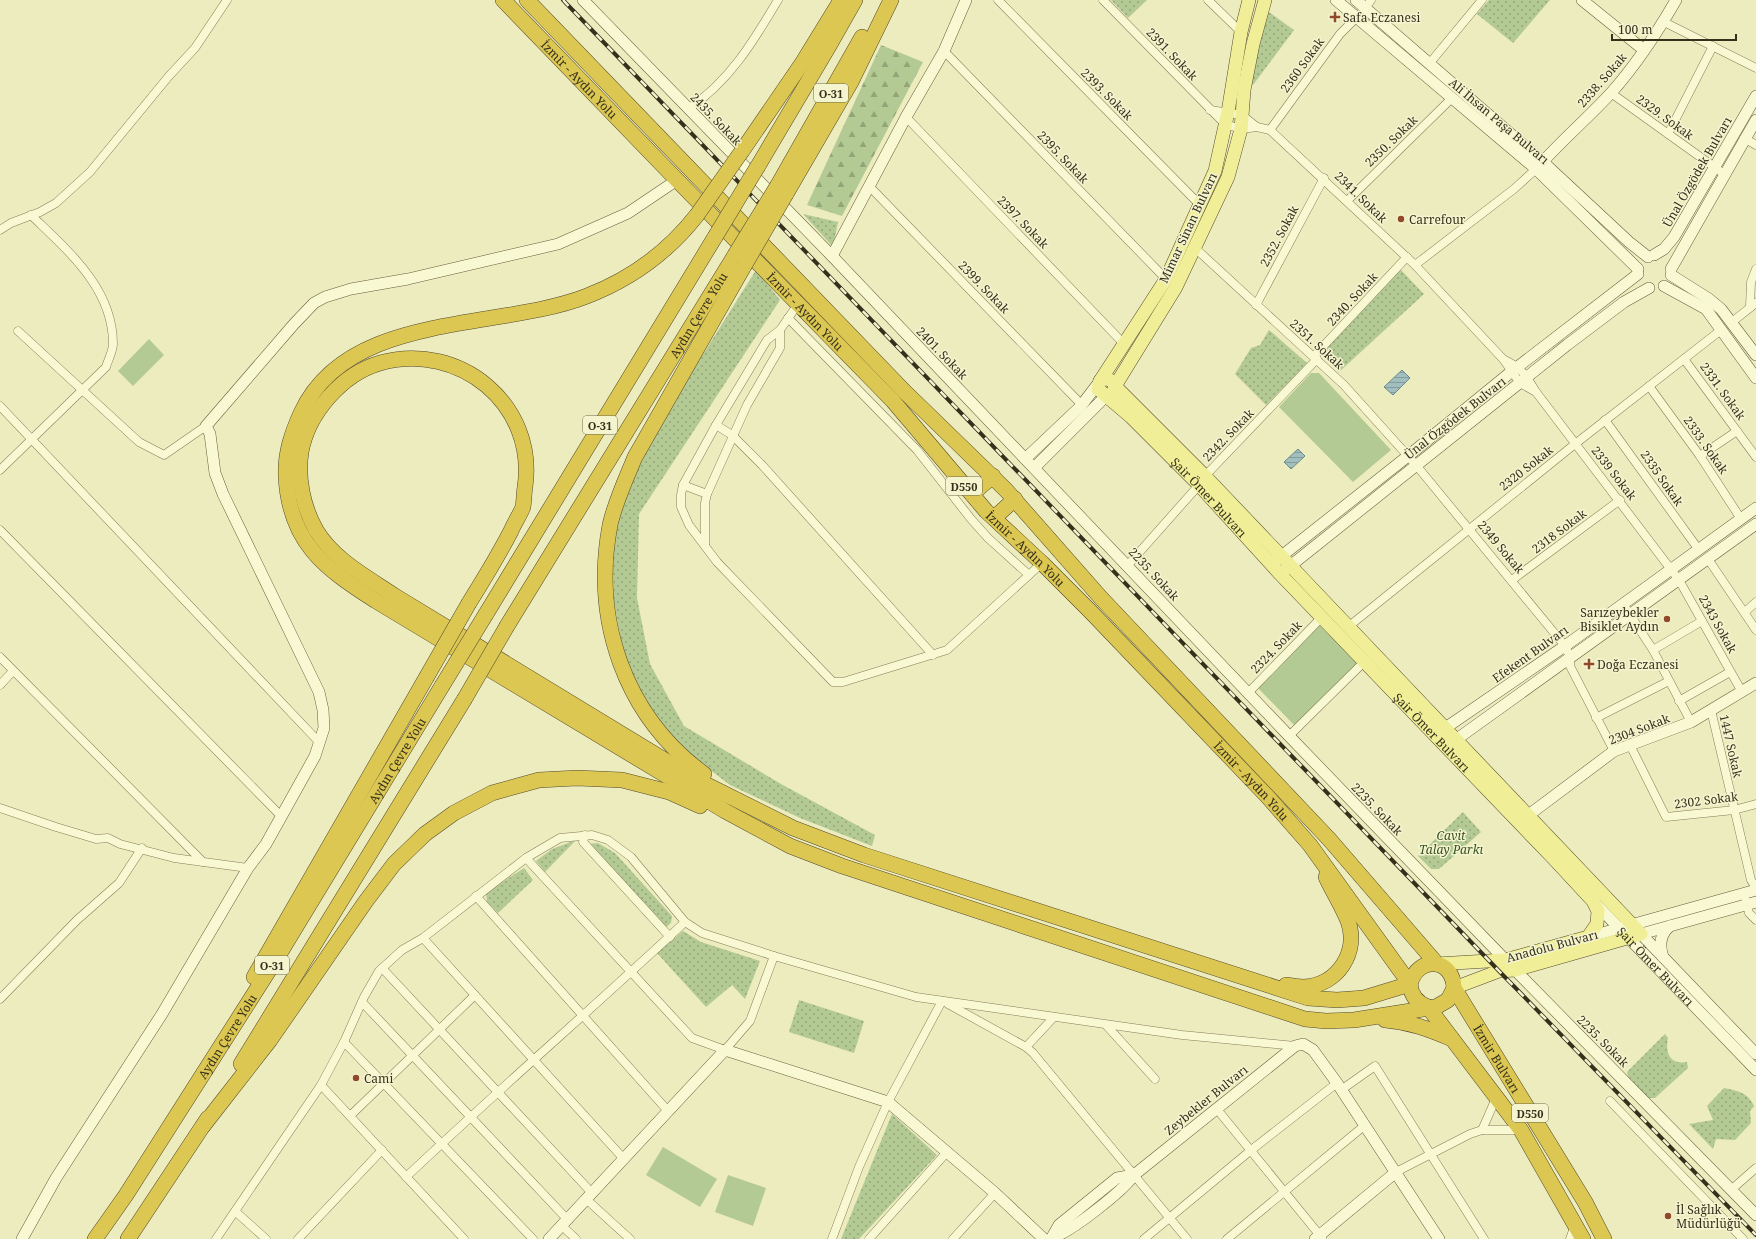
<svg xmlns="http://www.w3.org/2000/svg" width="1756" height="1239" font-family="'Noto Serif',serif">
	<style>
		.grass { fill: #b4ca94 }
		.forest { fill: url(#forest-firs) }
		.park { fill: url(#park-dots) }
		.water { fill: url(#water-rules); stroke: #6a8a8c }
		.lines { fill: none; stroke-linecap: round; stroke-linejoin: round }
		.street-casing { stroke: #857d58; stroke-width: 9 }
		.secondary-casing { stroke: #665e3b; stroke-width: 12 }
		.primary-casing { stroke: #52492d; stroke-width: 14 }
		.highway-casing { stroke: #52492d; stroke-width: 16 }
		.street { stroke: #f8f8d2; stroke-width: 8 }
		.secondary { stroke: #f8f8d2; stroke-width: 11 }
		.primary { stroke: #f0ee97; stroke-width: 13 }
		.highway { stroke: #dbc751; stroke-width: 15 }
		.rail-casing { stroke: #352f1c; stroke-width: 4 }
		.rail { stroke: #f4f4cf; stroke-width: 2.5; stroke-dasharray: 8; stroke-linecap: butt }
		.highway-bridge-casing { stroke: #52492d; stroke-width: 16; stroke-linecap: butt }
		.highway-bridge { stroke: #dbc751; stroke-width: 15 }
		.poi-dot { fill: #92482a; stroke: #f4f4cf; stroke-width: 1.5 }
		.labels { text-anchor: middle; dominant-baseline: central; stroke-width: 3; stroke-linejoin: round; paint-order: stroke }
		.shield { fill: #f4f4cf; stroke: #6e6a52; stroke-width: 1 }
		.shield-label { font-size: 11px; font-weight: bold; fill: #352f1c }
		.poi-label { font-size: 12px; fill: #352f1c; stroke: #f4f4cf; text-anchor: start }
		.street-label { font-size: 12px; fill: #352f1c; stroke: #f4f4cf }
		.park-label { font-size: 12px; font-style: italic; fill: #385123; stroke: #f4f4cf }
	</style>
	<defs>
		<pattern id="forest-firs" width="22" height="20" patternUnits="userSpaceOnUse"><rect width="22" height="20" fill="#b4ca94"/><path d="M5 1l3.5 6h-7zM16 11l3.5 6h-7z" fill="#93a478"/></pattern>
		<pattern id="park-dots" width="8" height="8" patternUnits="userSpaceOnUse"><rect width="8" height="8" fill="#b4ca94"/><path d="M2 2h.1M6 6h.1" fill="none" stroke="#93a478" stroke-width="1.8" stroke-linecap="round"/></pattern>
		<pattern id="water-rules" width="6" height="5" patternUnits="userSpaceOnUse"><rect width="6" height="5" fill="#a2bfbf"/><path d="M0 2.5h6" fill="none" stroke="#859c9a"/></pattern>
	</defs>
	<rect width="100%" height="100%" fill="#edecbf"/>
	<g class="grass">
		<polygon points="149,339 164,355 133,386 118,371"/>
		<polygon points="1311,373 1319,373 1391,450 1353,482 1279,407"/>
		<polygon points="1319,625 1358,665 1295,726 1257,687"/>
		<polygon points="663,1147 717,1179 700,1207 646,1175"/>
		<polygon points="728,1175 766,1188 753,1226 715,1212"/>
	</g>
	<polygon class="forest" points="881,45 923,62 842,216 807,205"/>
	<g class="park">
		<polygon points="1111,0 1147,0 1128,18"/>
		<polygon points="1489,0 1550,0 1513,43 1477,14"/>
		<polygon points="1266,10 1294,30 1253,85 1250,84"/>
		<polygon points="803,214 838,222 833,247"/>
		<polygon points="1400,269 1424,294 1339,372 1321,352"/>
		<polygon points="756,270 780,300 639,514 637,598 650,664 684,726 781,784 875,835 872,846 800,818 730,785 689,754 668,732 644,701 625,661 614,602 613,571 614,538 623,502 641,460 678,394"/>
		<polygon points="1269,330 1307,363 1266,405 1235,374 1251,348 1260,345"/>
		<polygon points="1463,812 1481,832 1439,869 1431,869 1418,856"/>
		<polygon points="576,840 545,872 536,861 552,849"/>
		<polygon points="598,843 615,853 672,916 671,923 664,929 588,844"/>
		<polygon points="524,868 533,880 498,913 487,902 486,893"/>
		<polygon points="683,931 701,942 760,961 745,999 732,985 706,1007 657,953"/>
		<polygon points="799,1000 864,1021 854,1053 789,1032"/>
		<path d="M 1665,1034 L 1668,1038 C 1665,1053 1670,1065 1687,1062 L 1688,1068 L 1655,1098 L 1648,1098 L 1628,1076 L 1627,1072 Z"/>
		<path d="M 1724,1088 C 1737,1091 1748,1092 1754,1106 L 1750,1111 L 1751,1123 L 1735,1140 L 1716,1139 L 1713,1149 L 1689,1124 L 1713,1120 L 1707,1106 Z"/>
		<polygon points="892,1114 937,1155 859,1239 841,1239"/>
	</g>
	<g class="water">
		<polygon points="1402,370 1410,378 1393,395 1384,387"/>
		<polygon points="1298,449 1305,456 1291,469 1284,462"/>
	</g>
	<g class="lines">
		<g class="street-casing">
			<g id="street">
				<polyline points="998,0 1200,205"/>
				<polyline points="1103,0 1225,124 1241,129 1257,127 1270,130 1415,265 1503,359 1520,383 1536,392"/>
				<polyline points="1208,0 1243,34"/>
				<polyline points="1365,8 1371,0"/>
				<polyline points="1664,22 1756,68"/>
				<polyline points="944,51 1166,279"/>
				<polyline points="1429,64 1482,0"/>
				<polyline points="1611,93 1724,174"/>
				<path d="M 688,109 C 729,82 753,42 778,0"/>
				<polyline points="1210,110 1242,115 1257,127"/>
				<polyline points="906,117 1124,344"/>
				<polyline points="1270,130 1340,34 1357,17"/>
				<polyline points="1668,134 1713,46"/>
				<polyline points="1744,138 1756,145"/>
				<polyline points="869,186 1082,405"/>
				<polyline points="1347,201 1452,98"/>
				<polyline points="0,230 11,223 40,212 56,203 90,172 169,76 195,48 227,0"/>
				<polyline points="1195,248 1344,385 1416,465 1565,646 1570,657 1570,666 1614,751"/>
				<polyline points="1415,265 1514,189 1536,169"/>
				<polyline points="798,304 780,330 767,340 716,425 683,485 681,495 681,507 689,525 717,562 833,682 843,682 947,650 1042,563"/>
				<polyline points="1256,305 1324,178"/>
				<polyline points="1750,307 1751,282 1756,269"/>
				<polyline points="788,318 917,450 971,519 988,538 1029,575"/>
				<polyline points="1732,322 1756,303"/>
				<polyline points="18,331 139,442 164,455 206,426"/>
				<polyline points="1314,356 1407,257"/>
				<path d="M 1503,359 C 1522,368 1525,374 1536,392 L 1679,580 L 1742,692"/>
				<polyline points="1684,359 1756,457"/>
				<polyline points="1649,386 1700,456 1741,519"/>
				<polyline points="0,406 319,742"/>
				<polyline points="1605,420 1699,550"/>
				<polyline points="716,425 732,435 762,465 933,655"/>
				<polyline points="1700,456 1737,431"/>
				<path d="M 0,470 L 106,367 C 108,360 113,351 113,344 C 113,288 68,251 31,215"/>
				<polyline points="683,485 707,494"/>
				<polyline points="0,530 281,816"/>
				<polyline points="705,545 705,503 707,494 747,405 780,348 780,330"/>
				<polyline points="1708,559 1756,630"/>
				<polyline points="1128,565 1199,485 1205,476 1317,359"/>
				<polyline points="1512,580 1620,500"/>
				<polyline points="1623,604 1653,650 1691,722"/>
				<polyline points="1745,612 1756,602"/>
				<polyline points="1348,627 1575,444 1721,330"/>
				<polyline points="1653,650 1702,621"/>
				<polyline points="0,657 203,862"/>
				<polyline points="0,685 13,671"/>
				<polyline points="1248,693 1322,617"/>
				<polyline points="1679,701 1730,672"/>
				<polyline points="1711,710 1751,880 1756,888"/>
				<polyline points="1596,718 1669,681"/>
				<polyline points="1289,736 1365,661"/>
				<polyline points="1630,745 1666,817 1734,810 1756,804"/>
				<polyline points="0,808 56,827 96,839 108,838 120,844 174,858 248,868"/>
				<polyline points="585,835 583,842 670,937"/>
				<polyline points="526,858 692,1038 725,1050 750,1021 774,956"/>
				<polyline points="476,896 668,1111"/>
				<polyline points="1746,901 1749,913 1756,920"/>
				<polyline points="423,938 623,1158"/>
				<polyline points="382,968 592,1193"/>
				<polyline points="0,999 77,920 119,883 142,848"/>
				<polyline points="362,1002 567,1219"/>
				<polyline points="948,1004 1026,1047 1033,1053 1187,1239"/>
				<polyline points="1106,1025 1155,1079"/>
				<polyline points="344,1042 533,1239"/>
				<polyline points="1026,1047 1054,1017"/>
				<polyline points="321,1085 464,1239"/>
				<polyline points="1341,1090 1375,1066 1484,1239"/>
				<polyline points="1610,1101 1743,1239"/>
				<polyline points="1216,1108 1322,1238"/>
				<polyline points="350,1116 475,995"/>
				<polyline points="1482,1130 1497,1096"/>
				<polyline points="1396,1172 1470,1134 1482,1130 1521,1130"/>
				<path d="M 406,1177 C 498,1090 593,1008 685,922"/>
				<polyline points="1732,1189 1756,1168"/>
				<polyline points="586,1199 630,1239"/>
				<polyline points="236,1212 266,1239"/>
				<polyline points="561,1225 576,1239"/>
				<polyline points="216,1239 321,1085 344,1042 364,997 379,971 402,950 423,938 526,858 560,838 592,835 608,840 631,857 685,922 702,933 774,956 916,997 1182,1035 1295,1046"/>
				<polyline points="298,1239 382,1150"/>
				<polyline points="832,1239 859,1167 888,1102 942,1001"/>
				<polyline points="869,1239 947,1152"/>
				<polyline points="953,1239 995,1193"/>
				<polyline points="1144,1239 1250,1151 1337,1083"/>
				<polyline points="1227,1239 1364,1126"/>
				<polyline points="1570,1239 1575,1225"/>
			</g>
		</g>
		<g class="secondary-casing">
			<g id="secondary">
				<polyline points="583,0 832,256 1289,736 1515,970 1756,1215"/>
				<polyline points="1336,0 1536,169 1638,269"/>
				<polyline points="1356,0 1543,162 1629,242 1648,257"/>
				<polyline points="1582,0 1644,50"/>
				<path d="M 1538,167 C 1561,141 1588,118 1611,93 C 1636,65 1657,33 1676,0"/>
				<polyline points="1654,255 1664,249 1674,237 1756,96"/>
				<polyline points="832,256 906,117 944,51 966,0"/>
				<polyline points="1671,269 1756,120"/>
				<polyline points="1671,275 1709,299 1721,309 1756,355"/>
				<polyline points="1664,286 1706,309 1756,378"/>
				<polyline points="1025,459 1081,406 1100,381"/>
				<polyline points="1034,468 1107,395"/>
				<polyline points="1274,562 1408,456 1511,372 1638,274"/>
				<polyline points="1284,571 1567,345 1624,302 1649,288"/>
				<polyline points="1438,733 1565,646 1756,508"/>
				<polyline points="1450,744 1756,524"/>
				<polyline points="1522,820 1614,751 1691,722 1756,683"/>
				<path id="s1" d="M 1594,902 L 1756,1070"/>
				<polyline points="1756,902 1641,934 1756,1054"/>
				<polyline points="1588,937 1756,890"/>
				<path d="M 1663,957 C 1659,945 1660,934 1670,926"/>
				<path d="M 1053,1237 C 1070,1233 1124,1190 1134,1175 L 1295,1046 L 1303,1044 L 1313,1050 L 1337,1083 L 1439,1239"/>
				<polyline points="22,1239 56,1178 162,1014 248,868 266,844 315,756 324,728 323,710 319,692 223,494 215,473 210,434 206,426 294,324 314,303 325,297 351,289 408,279 558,244 628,213 677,180"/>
				<polyline points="549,1239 725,1050 888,1102 995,1193 1044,1239"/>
				<polyline points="1051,1239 1059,1225 1117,1178 1134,1175"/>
				<polyline points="1315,1239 1396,1172"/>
			</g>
		</g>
		<g class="primary-casing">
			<g id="primary">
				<path id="s2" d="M 1249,0 L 1241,32 L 1228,112 L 1215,171 L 1166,279 L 1100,381 L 1098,389 L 1131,417 L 1199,485 L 1280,574 L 1553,858 L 1593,901 L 1598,911 L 1597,924 L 1588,937 L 1505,960 L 1437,964"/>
				<polyline points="1100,381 1105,378 1112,381 1115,386 1205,476 1641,934 1515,970 1499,971 1454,988"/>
				<polyline points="1113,392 1115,386 1176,287 1228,177 1241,129 1244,90 1253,44 1265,0"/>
			</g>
		</g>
		<g class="highway-casing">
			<g id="highway">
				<path id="s3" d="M 503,0 L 677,180 L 893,401 L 986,511 L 1042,563 L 1090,611 L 1267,796 L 1310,845 L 1410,984 C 1411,996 1417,1003 1428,1007"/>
				<polyline points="527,0 905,392 1006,490 1101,598 1329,839 1437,964"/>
				<polyline points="742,151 803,62 841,0"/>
				<polyline points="758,166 829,46 855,0"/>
				<polyline points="778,185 862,37"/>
				<polyline points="786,194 851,82 891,0"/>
				<path d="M 697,215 C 668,252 631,279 587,296 C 498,331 348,311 301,413 C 292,433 285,453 286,476 C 289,542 324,568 376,601 L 725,811 L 790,846 L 842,866 L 1305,1019 L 1326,1021 L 1354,1020 L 1436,1007 L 1448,1000 L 1454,988"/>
				<polyline points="972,494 993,476"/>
				<polyline points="994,518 1015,499"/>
				<path d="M 469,603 C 484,579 498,556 511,531 C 514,523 520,515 523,507 C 524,501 524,493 525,487 C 537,404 459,341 380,363 C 342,374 308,413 301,452 C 297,478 303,507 316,530 C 334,560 367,577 395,596 L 699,781 L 793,828 L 864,855 L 1308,998 L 1337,1000 L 1364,998 L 1410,984"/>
				<polyline points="486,614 715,237"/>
				<path id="s4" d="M 507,626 L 735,255"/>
				<path d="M 704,774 C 625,716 592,621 610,525 C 615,502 626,479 635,457 L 744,266"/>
				<polyline points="254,977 426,678"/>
				<path id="s5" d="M 1410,984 C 1418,955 1453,958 1454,988 L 1585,1202 L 1604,1239"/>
				<path d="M 1286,985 C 1292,986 1298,987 1304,987 C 1338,985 1359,952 1348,921 C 1342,906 1333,892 1326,877"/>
				<polyline points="1428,1007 1521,1130 1583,1239"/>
				<path d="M 1385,1020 C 1410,1022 1429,1029 1452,1039"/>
				<polyline points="241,1064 464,700"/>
				<polyline points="203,1126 270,1040 366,901 394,864 425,834 454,813 492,793 539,780 577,778 622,780 669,792 700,806"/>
				<path id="s6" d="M 95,1239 L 126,1195 L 280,953 L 442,686"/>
				<polyline points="128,1239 208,1118"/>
			</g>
		</g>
		<use href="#street" class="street"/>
		<use href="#secondary" class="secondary"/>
		<use href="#primary" class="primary"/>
		<use href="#highway" class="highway"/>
		<g class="rail-casing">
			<polyline id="rail" points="563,0 1499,971 1756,1235"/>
		</g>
		<use href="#rail" class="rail"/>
		<g class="highway-bridge-casing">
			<g id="highway-bridge">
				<polyline points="697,215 742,151"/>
				<polyline points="715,237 758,166"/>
				<polyline points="735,255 778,185"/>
				<polyline points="744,266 786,194"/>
				<polyline points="426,678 469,603"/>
				<polyline points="442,686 486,614"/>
				<polyline points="464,700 507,626"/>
			</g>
		</g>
		<use href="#highway-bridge" class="highway-bridge"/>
	</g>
	<g class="poi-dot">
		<path d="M1333 11h4v4h4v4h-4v4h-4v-4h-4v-4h4z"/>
		<circle cx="1401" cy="219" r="4"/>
		<circle cx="1667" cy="619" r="4"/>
		<path d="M1587 658h4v4h4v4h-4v4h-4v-4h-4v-4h4z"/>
		<circle cx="356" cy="1078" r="4"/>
		<circle cx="1668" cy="1216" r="4"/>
	</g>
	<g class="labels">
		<g class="shield">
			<rect x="814" y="84" width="34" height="18" rx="3"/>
			<rect x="583" y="416" width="34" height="18" rx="3"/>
			<rect x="946" y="477" width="36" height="18" rx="3"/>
			<rect x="255" y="956" width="34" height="18" rx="3"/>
			<rect x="1512" y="1104" width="36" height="18" rx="3"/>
		</g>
		<g class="shield-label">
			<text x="831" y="93">O-31</text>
			<text x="600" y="425">O-31</text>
			<text x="964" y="486">D550</text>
			<text x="272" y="965">O-31</text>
			<text x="1530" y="1113">D550</text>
		</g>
		<g class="poi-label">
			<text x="1343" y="17">Safa Eczanesi</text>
			<text x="1409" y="219">Carrefour</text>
			<text x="1659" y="612" text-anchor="end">Sarızeybekler<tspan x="1659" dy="14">Bisiklet Aydın</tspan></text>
			<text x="1597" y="664">Doğa Eczanesi</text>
			<text x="364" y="1078">Cami</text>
			<text x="1676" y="1209">İl Sağlık<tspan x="1676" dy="14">Müdürlüğü</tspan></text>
		</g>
		<g class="street-label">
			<text transform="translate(1172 54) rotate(46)">2391. Sokak</text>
			<text transform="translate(1302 65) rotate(-54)">2360 Sokak</text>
			<text stroke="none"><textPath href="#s3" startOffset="110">İzmir - Aydın Yolu</textPath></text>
			<text transform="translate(1602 80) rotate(-49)">2338. Sokak</text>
			<text transform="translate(1107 94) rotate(45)">2393. Sokak</text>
			<text transform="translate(1665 117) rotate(36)">2329. Sokak</text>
			<text transform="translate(716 119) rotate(46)">2435. Sokak</text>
			<text transform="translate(1499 121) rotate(40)">Ali İhsan Paşa Bulvarı</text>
			<text transform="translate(1391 141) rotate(-44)">2350. Sokak</text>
			<text transform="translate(1063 157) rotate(46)">2395. Sokak</text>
			<text transform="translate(1697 172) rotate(-60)">Ünal Özgödek Bulvarı</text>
			<text transform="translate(1361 197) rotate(44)">2341. Sokak</text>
			<text transform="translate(1023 222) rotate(46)">2397. Sokak</text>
			<text transform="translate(1188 228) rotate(-65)">Mimar Sinan Bulvarı</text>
			<text transform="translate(1279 236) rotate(-62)">2352. Sokak</text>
			<text transform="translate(984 287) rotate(46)">2399. Sokak</text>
			<text transform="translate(1352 299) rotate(-47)">2340. Sokak</text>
			<text stroke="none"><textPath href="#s3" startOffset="434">İzmir - Aydın Yolu</textPath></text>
			<text stroke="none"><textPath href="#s4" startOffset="365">Aydın Çevre Yolu</textPath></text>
			<text transform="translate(1317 344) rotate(42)">2351. Sokak</text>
			<text transform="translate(942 353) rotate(46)">2401. Sokak</text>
			<text transform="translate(1723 391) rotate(54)">2331. Sokak</text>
			<text transform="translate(1455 418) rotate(-38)">Ünal Özgödek Bulvarı</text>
			<text transform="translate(1228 435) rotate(-46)">2342. Sokak</text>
			<text transform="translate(1706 445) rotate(55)">2333. Sokak</text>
			<text transform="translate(1526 468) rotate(-38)">2320 Sokak</text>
			<text transform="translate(1614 473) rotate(52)">2339 Sokak</text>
			<text transform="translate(1662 478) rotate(55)">2335 Sokak</text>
			<text stroke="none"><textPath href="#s2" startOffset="578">Şair Ömer Bulvarı</textPath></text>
			<text transform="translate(1559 531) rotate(-37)">2318 Sokak</text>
			<text transform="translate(1501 547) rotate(50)">2349 Sokak</text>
			<text stroke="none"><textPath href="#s3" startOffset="758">İzmir - Aydın Yolu</textPath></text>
			<text transform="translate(1154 574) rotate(47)">2235. Sokak</text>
			<text transform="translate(1718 624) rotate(61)">2343 Sokak</text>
			<text transform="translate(1276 647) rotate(-46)">2324. Sokak</text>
			<text transform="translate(1530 654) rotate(-35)">Efekent Bulvarı</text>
			<text transform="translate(1639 729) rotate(-21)">2304 Sokak</text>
			<text stroke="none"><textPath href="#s2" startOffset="902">Şair Ömer Bulvarı</textPath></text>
			<text transform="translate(1731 746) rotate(77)">1447 Sokak</text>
			<text stroke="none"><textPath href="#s6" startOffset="566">Aydın Çevre Yolu</textPath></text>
			<text stroke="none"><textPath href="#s3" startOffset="1082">İzmir - Aydın Yolu</textPath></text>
			<text transform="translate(1706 800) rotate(-7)">2302 Sokak</text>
			<text transform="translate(1377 809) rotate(46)">2235. Sokak</text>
			<text transform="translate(1552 946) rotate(-15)">Anadolu Bulvarı</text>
			<text stroke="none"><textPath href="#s1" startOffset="89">Şair Ömer Bulvarı</textPath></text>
			<text stroke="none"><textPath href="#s6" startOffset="242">Aydın Çevre Yolu</textPath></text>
			<text transform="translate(1603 1041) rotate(45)">2235. Sokak</text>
			<text stroke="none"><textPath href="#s5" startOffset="151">İzmir Bulvarı</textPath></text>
			<text transform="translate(1206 1100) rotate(-39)">Zeybekler Bulvarı</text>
		</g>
		<g class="park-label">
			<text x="1451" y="835">Cavit<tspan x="1451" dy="14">Talay Parkı</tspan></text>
		</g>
	</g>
	<path d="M1612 34v6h124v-6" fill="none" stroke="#352f1c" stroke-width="2"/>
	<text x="1618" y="34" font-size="12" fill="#352f1c" stroke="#f4f4cf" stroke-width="3" paint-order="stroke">100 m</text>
</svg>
